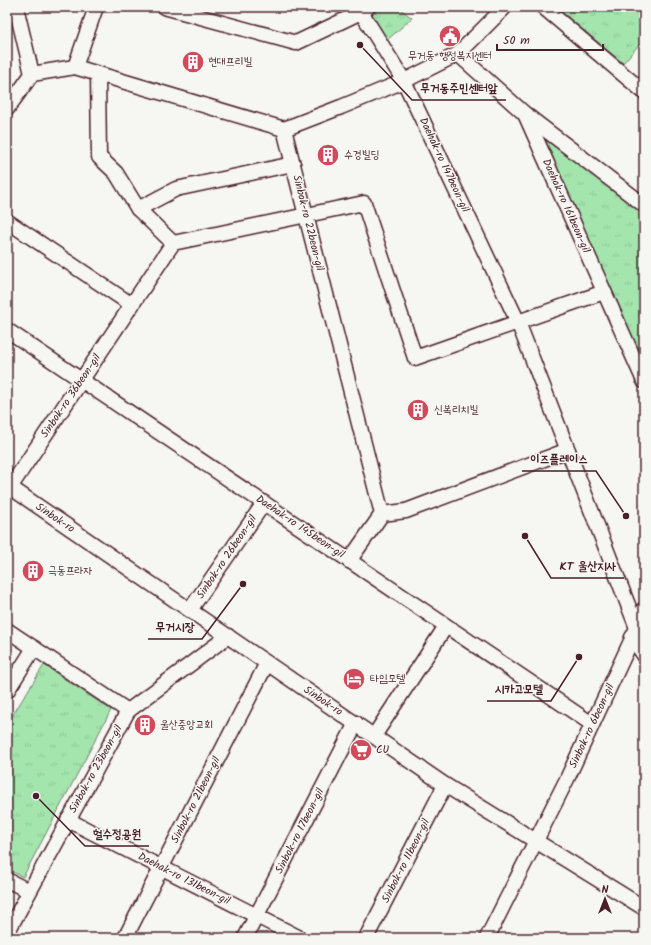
<svg xmlns="http://www.w3.org/2000/svg" width="651" height="945" font-family="Kalam,'Poor Story',sans-serif">
	<style>
		.grass { fill: url(#grass-tufts); stroke: #77826c }
		.lines { fill: none; stroke-linecap: round; stroke-linejoin: round }
		.minor-casing { stroke: #4a1f2b; stroke-width: 17 }
		.minor { stroke: #f6f6f2; stroke-width: 14 }
		.labels { text-anchor: middle; dominant-baseline: central; stroke-width: 3; stroke-linejoin: round; paint-order: stroke }
		.poi-label { font-size: 11px; fill: #4a1f2b; stroke: #f6f6f2; text-anchor: start }
		.street-label { font-size: 11px; fill: #4a1f2b; stroke: #f6f6f2 }
		.leader { fill: none; stroke: #4a1f2b; stroke-width: 1.5 }
		.callout-dot { fill: #4a1f2b; stroke: #f6f6f2; stroke-width: 1.5 }
		.callout-label { font-size: 12px; text-anchor: middle; font-weight: bold; fill: #4a1f2b; stroke: #f6f6f2; stroke-width: 3; stroke-linejoin: round; paint-order: stroke }
	</style>
	<defs>
		<pattern id="grass-tufts" width="24" height="20" patternUnits="userSpaceOnUse"><rect width="24" height="20" fill="#a4e5ae"/><path d="M3 7l-1-3M5 7V3M7 7l1-3M15 17l-1-3M17 17v-4M19 17l1-3" fill="none" stroke="#8fc496"/></pattern>
	</defs>
	<rect width="100%" height="100%" fill="#f6f6f2"/>
	<filter id="ink" filterUnits="userSpaceOnUse"><feTurbulence type="fractalNoise" baseFrequency=".025" numOctaves="2"/><feDisplacementMap in="SourceGraphic" scale="8" xChannelSelector="R" yChannelSelector="G"/><feConvolveMatrix kernelMatrix="1 2 1 2 8 2 1 2 1" color-interpolation-filters="sRGB"/></filter>
	<g filter="url(#ink)">
		<g class="grass">
			<polygon points="381,7 398,7 412,18 386,41 369,15"/>
			<polygon points="556,7 644,7 644,39 623,63"/>
			<polygon points="525,114 644,205 644,352 638,368"/>
			<polygon points="44,665 111,710 23,877 7,869 7,724"/>
		</g>
		<g class="lines">
			<g class="minor-casing">
				<g id="minor">
					<polyline points="164,7 296,43 361,12 368,7"/>
					<polyline points="358,7 404,81 518,322 637,628"/>
					<polyline points="543,7 644,92"/>
					<polyline points="458,54 525,114 644,205"/>
					<polyline points="75,67 96,7"/>
					<polyline points="32,74 75,67 284,129 382,514 349,561"/>
					<polyline points="98,74 99,157 116,173 138,209 173,243"/>
					<polyline points="7,109 32,74 16,7"/>
					<polyline points="525,114 644,381"/>
					<polyline points="284,129 341,107 404,81 458,54 505,7"/>
					<polyline points="138,209 176,189 293,164"/>
					<polyline points="7,221 132,305"/>
					<polyline points="7,330 592,724"/>
					<polyline points="7,485 445,785 644,908"/>
					<polyline points="7,492 173,243 364,203 415,358 604,292"/>
					<polyline points="382,514 406,511 568,450"/>
					<polyline points="190,610 264,503"/>
					<polyline points="7,630 128,711"/>
					<polyline points="632,637 644,655"/>
					<polyline points="7,691 34,648"/>
					<polyline points="374,736 446,626"/>
					<polyline points="68,820 300,938"/>
					<polyline points="7,880 29,891"/>
					<polyline points="7,933 128,711 228,636"/>
					<polyline points="125,938 267,663"/>
					<polyline points="245,938 356,723"/>
					<polyline points="366,938 445,785"/>
					<polyline points="487,938 567,779 637,628 644,609"/>
				</g>
			</g>
			<use href="#minor" class="minor"/>
		</g>
	</g>
	<defs>
		<g id="civic-disc" transform="scale(1.15)"><circle r="9.5" fill="#d1495b" stroke="#f6f6f2"/><path d="M-.6-6.5H3V-4.5H.6V-3L4-1V1h2V6H-6V1h2V-1L-.6-3ZM-1.2 2.5V6h2.4V2.5Z" fill="#fff"/></g>
		<g id="building-disc" transform="scale(1.15)"><circle r="9.5" fill="#d1495b" stroke="#f6f6f2"/><path d="M-4-6H4V6H1V3H-1V6H-4ZM-2.5-4.3h1.7v1.8h-1.7ZM.8-4.3h1.7v1.8H.8ZM-2.5-1h1.7V.8h-1.7ZM.8-1h1.7V.8H.8Z" fill="#fff"/></g>
		<g id="hotel-disc" transform="scale(1.15)"><circle r="9.5" fill="#d1495b" stroke="#f6f6f2"/><path d="M-6-4.5h1.5V1H6V5H4.5V3h-9V5H-6ZM-4 0a1.8 1.8 0 1 1 3.6 0ZM.5 0V-2.5h3Q6-2.5 6 0Z" fill="#fff"/></g>
		<g id="supermarket-disc" transform="scale(1.15)"><circle r="9.5" fill="#d1495b" stroke="#f6f6f2"/><path d="M-6-5.5h2.5l.6 2H6L4.5 2H-2.5L-4.4-4H-6ZM-1.5 3.2a1.3 1.3 0 1 0 .1 0ZM3 3.2a1.3 1.3 0 1 0 .1 0Z" fill="#fff"/></g>
	</defs>
	<g fill-rule="evenodd">
		<use href="#civic-disc" x="450" y="36"/>
		<use href="#building-disc" x="193" y="62"/>
		<use href="#building-disc" x="328" y="155"/>
		<use href="#building-disc" x="418" y="410"/>
		<use href="#building-disc" x="33" y="571"/>
		<use href="#hotel-disc" x="354" y="679"/>
		<use href="#building-disc" x="145" y="725"/>
		<use href="#supermarket-disc" x="361" y="750"/>
	</g>
	<g class="labels">
		<g class="poi-label">
			<text x="450" y="56" text-anchor="middle">무거동 행정복지센터</text>
			<text x="208" y="62">현대프리빌</text>
			<text x="344" y="155">수경빌딩</text>
			<text x="434" y="410">신복리치빌</text>
			<text x="48" y="571">극동프라자</text>
			<text x="370" y="679">타임모텔</text>
			<text x="160" y="725">울산중앙교회</text>
			<text x="376" y="750">CU</text>
		</g>
		<g class="street-label">
			<text transform="translate(444 165) rotate(65)">Daehak-ro 147beon-gil</text>
			<text transform="translate(566 206) rotate(66)">Daehak-ro 161beon-gil</text>
			<text transform="translate(308 223) rotate(76)">Sinbok-ro 22beon-gil</text>
			<text transform="translate(71 396) rotate(-56)">Sinbok-ro 36beon-gil</text>
			<text transform="translate(55 518) rotate(34)">Sinbok-ro</text>
			<text transform="translate(300 527) rotate(34)">Daehak-ro 145beon-gil</text>
			<text transform="translate(227 557) rotate(-56)">Sinbok-ro 26beon-gil</text>
			<text transform="translate(323 701) rotate(34)">Sinbok-ro</text>
			<text transform="translate(592 726) rotate(-65)">Sinbok-ro 6beon-gil</text>
			<text transform="translate(96 769) rotate(-61)">Sinbok-ro 23beon-gil</text>
			<text transform="translate(196 800) rotate(-63)">Sinbok-ro 21beon-gil</text>
			<text transform="translate(300 831) rotate(-63)">Sinbok-ro 17beon-gil</text>
			<text transform="translate(406 861) rotate(-63)">Sinbok-ro 11beon-gil</text>
			<text transform="translate(184 879) rotate(27)">Daehak-ro 131beon-gil</text>
		</g>
	</g>
	<path class="leader" d="M360 45L412 100H506M626 516L596 471H522M525 536L551 578H624M243 584L202 639H148M579 657L551 701H487M36 796L85 846H149"/>
	<g class="callout-dot">
		<circle cx="360" cy="45" r="4"/>
		<circle cx="626" cy="516" r="4"/>
		<circle cx="525" cy="536" r="4"/>
		<circle cx="243" cy="584" r="4"/>
		<circle cx="579" cy="657" r="4"/>
		<circle cx="36" cy="796" r="4"/>
	</g>
	<g class="callout-label">
		<text x="459" y="92">무거동주민센터앞</text>
		<text x="559" y="463">이즈플레이스</text>
		<text x="588" y="570">KT 울산지사</text>
		<text x="175" y="631">무거시장</text>
		<text x="519" y="693">시카고모텔</text>
		<text x="117" y="838">헐수정공원</text>
	</g>
	<rect width="651" height="945" fill="none" stroke="#f6f6f2" stroke-width="24"/>
	<rect x="12" y="12" width="627" height="921" fill="none" stroke="#4a1f2b" stroke-width="1.5" filter="url(#ink)"/>
	<g transform="translate(605 899)" stroke="#f6f6f2" stroke-width="3" paint-order="stroke">
	<path d="M0-3L7 15L0 10L-7 15Z" fill="#4a1f2b"/>
	<text y="-6" font-size="11" font-weight="bold" text-anchor="middle" fill="#4a1f2b">N</text>
	</g>
	<path d="M497 44v6h106v-6" fill="none" stroke="#4a1f2b" stroke-width="2"/>
	<text x="503" y="44" font-size="12" fill="#4a1f2b" stroke="#f6f6f2" stroke-width="3" paint-order="stroke">50 m</text>
</svg>
